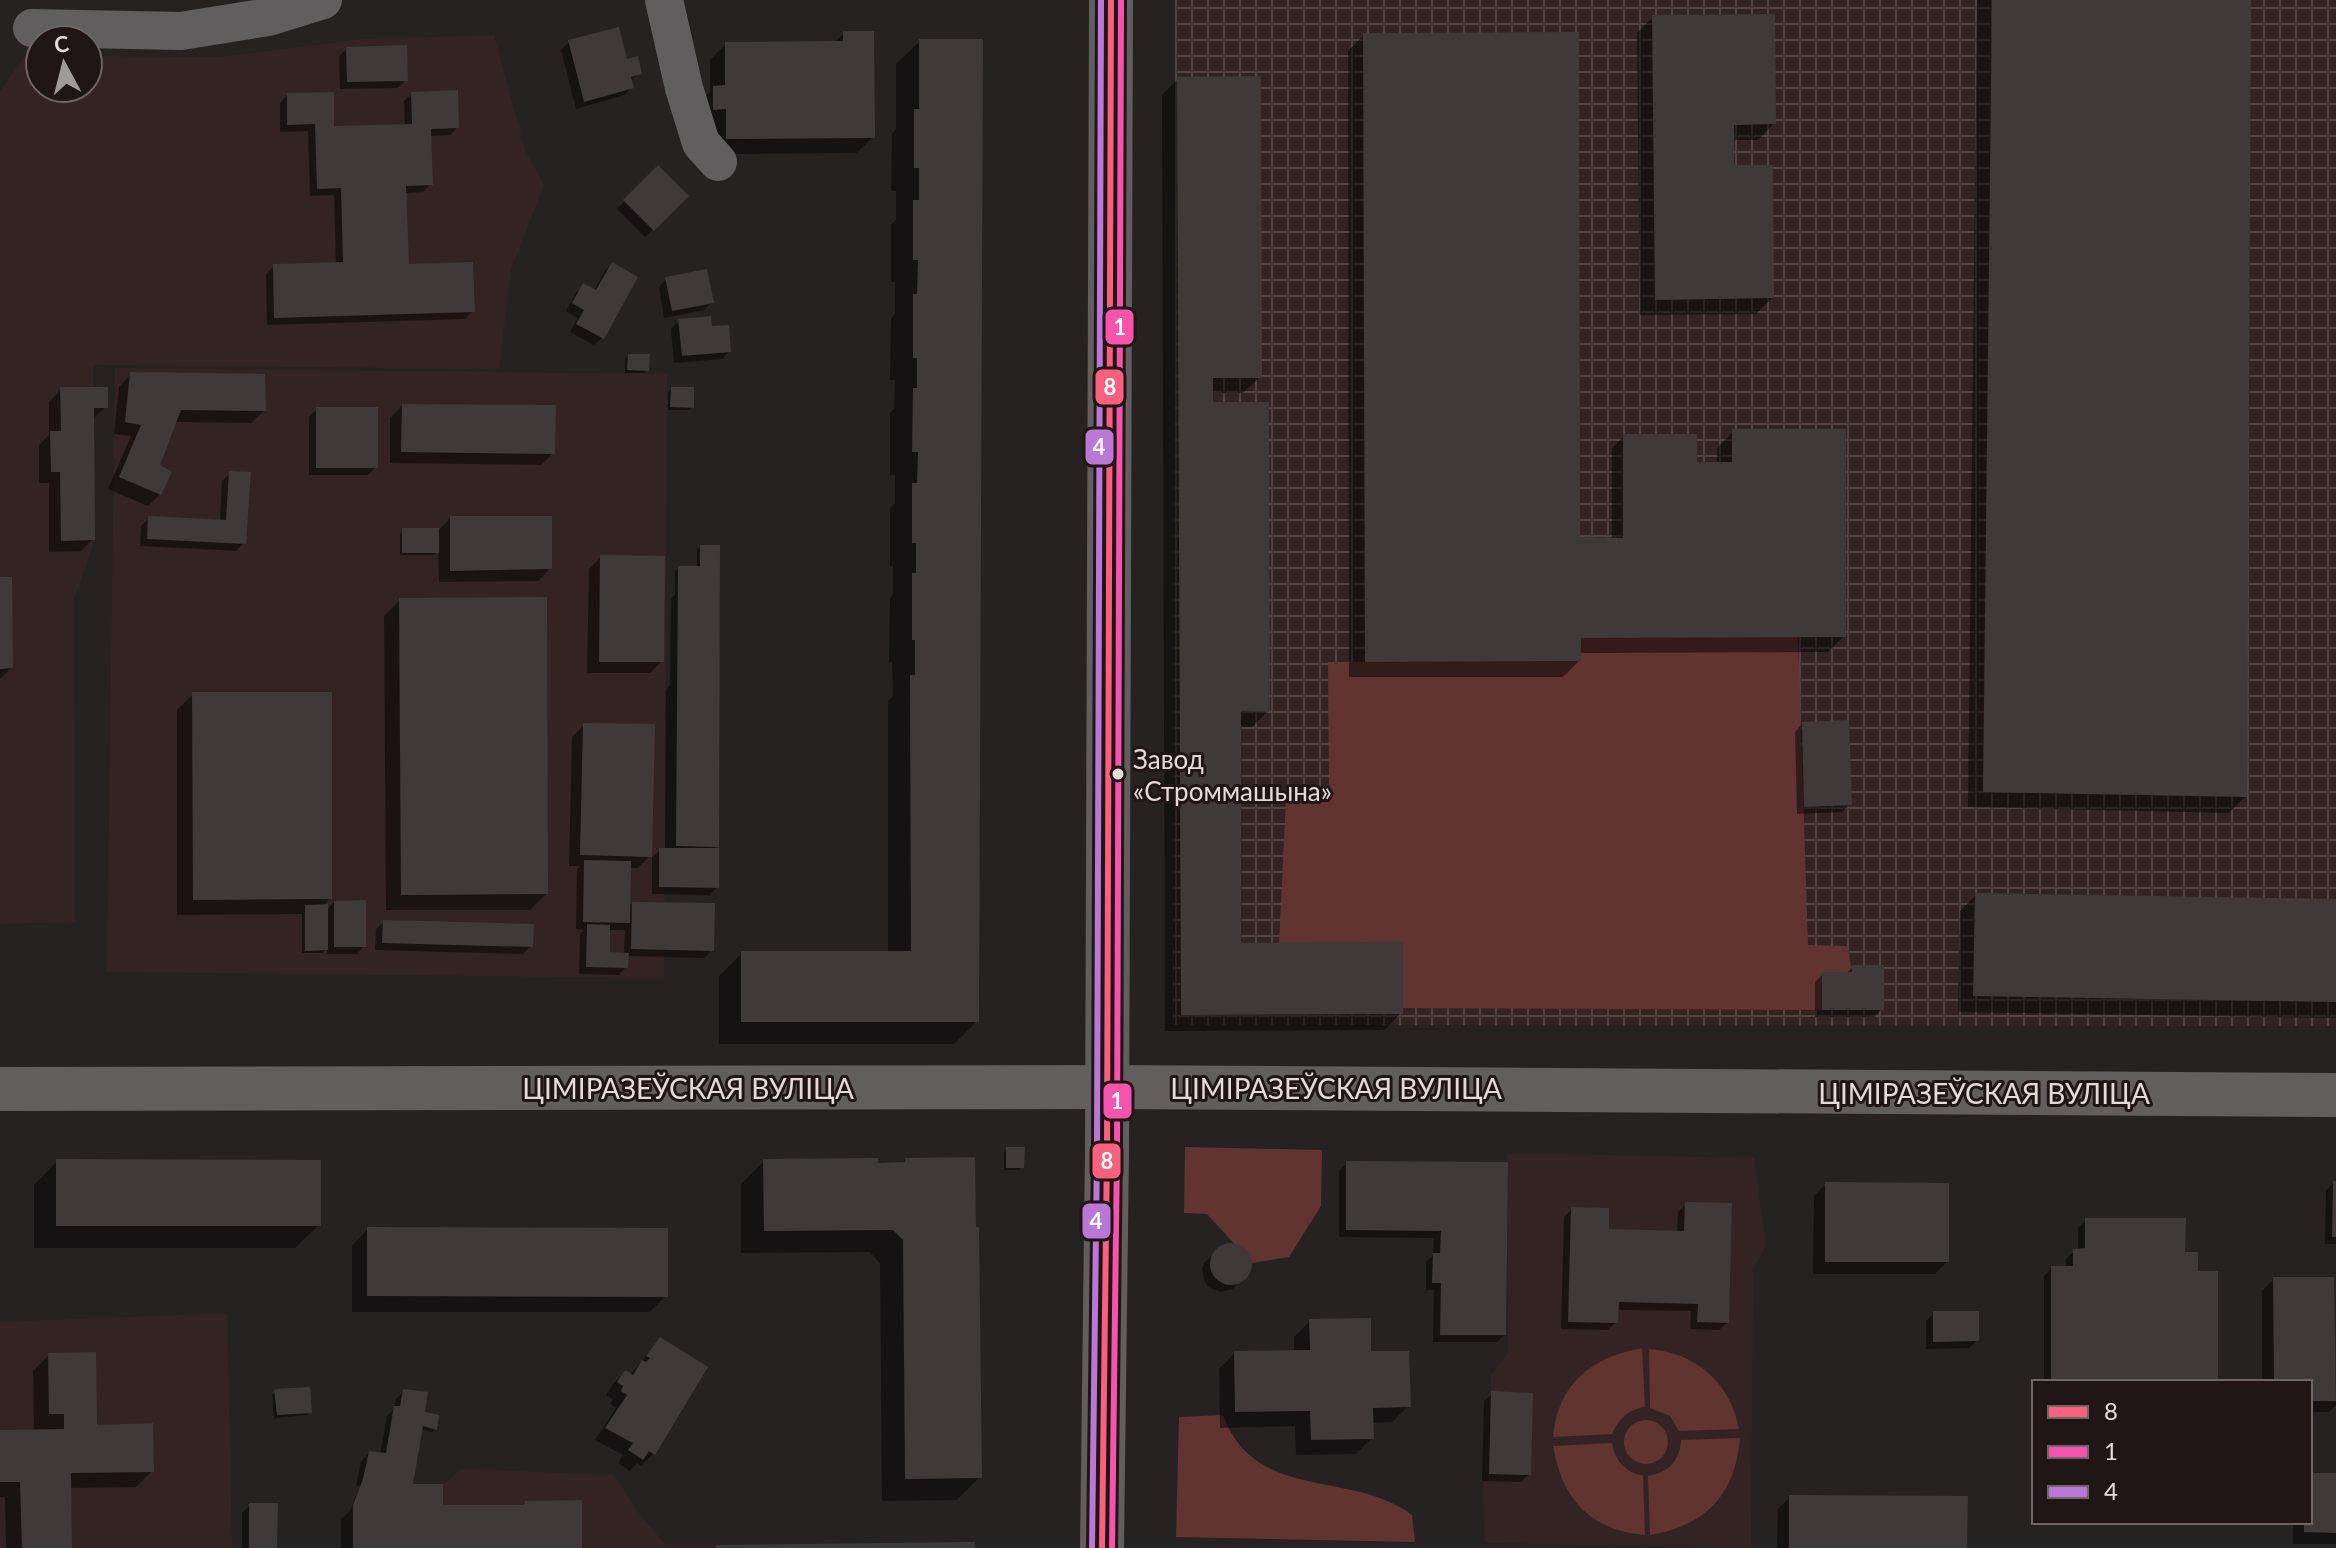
<svg xmlns="http://www.w3.org/2000/svg" width="2336" height="1548" font-family="Lato,sans-serif">
	<style>
		.built { fill: #332423 }
		.industrial { fill: url(#industrial-grid) }
		.green { fill: #613432 }
		.shadow { fill: #0007; fill-rule: evenodd }
		.building { fill: #3f3a39 }
		.lines { fill: none; stroke-linecap: round; stroke-linejoin: round }
		.minor { stroke: #605e5e; stroke-width: 38 }
		.major { stroke: #625e5e; stroke-width: 44 }
		.bus-1-casing { stroke: #211616; stroke-width: 12 }
		.bus-2-casing { stroke: #211616; stroke-width: 12 }
		.bus-3-casing { stroke: #211616; stroke-width: 12 }
		.bus-1 { stroke: #f8607d; stroke-width: 6 }
		.bus-2 { stroke: #f653ac; stroke-width: 6 }
		.bus-3 { stroke: #ba77d6; stroke-width: 6 }
		.bus-dot { fill: #e3dbda; stroke: #211616; stroke-width: 3 }
		.labels { text-anchor: middle; dominant-baseline: central; stroke-width: 6; stroke-linejoin: round; paint-order: stroke }
		.bus-label { font-size: 26px; fill: #e3dbda; stroke: #211616; text-anchor: start }
		.street-label { font-size: 28px; fill: #e3dbda; stroke: #211616 }
		.line-badge { stroke: #211616; stroke-width: 3 }
		.badge-label { font-size: 22px; text-anchor: middle; font-weight: bold; fill: #fff }
	</style>
	<defs>
		<pattern id="industrial-grid" width="8" height="8" patternUnits="userSpaceOnUse" patternTransform="scale(2)"><rect width="8" height="8" fill="#332423"/><path d="M0 4h8M4 0v8" fill="none" stroke="#504342"/></pattern>
	</defs>
	<rect width="100%" height="100%" fill="#272222"/>
	<g class="built">
		<polygon points="494,35 525,150 544,185 511,269 499,369 93,365 95,540 74,599 75,922 0,924 0,91 25,56 40,56 40,88 88,88 88,56 219,57 365,39"/>
		<polygon points="115,368 667,374 664,978 107,972"/>
		<polygon points="1507,1153 1754,1158 1766,1246 1753,1269 1751,1548 1485,1543 1483,1484 1489,1474 1491,1375 1508,1353"/>
		<polygon points="227,1313 232,1548 0,1548 0,1322"/>
		<polygon points="462,1469 614,1475 638,1512 665,1544 676,1546 975,1542 975,1548 353,1548 353,1505 443,1505 443,1484"/>
	</g>
	<polygon class="industrial" points="1175,0 2336,0 2336,1026 1173,1025"/>
	<g class="green">
		<polygon points="1798,637 1808,945 1848,946 1852,972 1822,972 1822,1010 1403,1008 1403,942 1279,943 1286,799 1329,796 1328,662 1580,661 1581,638"/>
		<polygon points="1185,1147 1322,1150 1321,1206 1289,1257 1252,1263 1207,1214 1184,1213"/>
		<path d="M 1642,1348 L 1645,1407 C 1628,1410 1619,1418 1612,1434 L 1553,1437 C 1558,1383 1592,1357 1642,1348 Z"/>
		<path d="M 1649,1349 C 1696,1353 1730,1382 1739,1429 L 1679,1431 L 1670,1416 L 1650,1408 Z"/>
		<path d="M 1223,1415 C 1255,1503 1352,1469 1412,1515 L 1415,1542 L 1176,1537 L 1179,1417 Z"/>
		<circle cx="1646" cy="1442" r="22"/>
		<path d="M 1740,1438 C 1735,1495 1707,1525 1650,1535 L 1648,1476 C 1668,1473 1680,1461 1681,1440 Z"/>
		<path d="M 1612,1443 C 1615,1461 1625,1472 1643,1476 L 1645,1535 C 1590,1530 1562,1499 1553,1446 Z"/>
	</g>
	<g class="shadow">
		<polygon points="1977,0 2249,0 2245,797 2229,813 1968,807"/>
		<polygon points="1653,17 1774,123 1758,140 1732,140 1732,168 1772,298 1756,314 1640,315 1637,33"/>
		<polygon points="844,33 873,137 857,153 710,154 698,104 710,92 710,60 726,44 834,43"/>
		<polygon points="1364,35 1578,539 1612,539 1612,448 1624,436 1695,464 1717,464 1717,448 1733,432 1844,636 1828,652 1579,653 1579,661 1563,677 1349,677 1348,51"/>
		<polygon points="920,41 977,1021 954,1044 719,1044 719,976 742,953 888,953 888,701 893,696 892,662 889,662 890,598 893,594 893,566 890,566 890,508 895,503 895,475 890,475 890,413 894,409 895,380 890,380 891,319 895,314 895,282 891,282 891,225 896,220 896,191 891,191 892,134 896,129 896,64"/>
		<polygon points="569,42 626,61 640,73 630,81 632,88 624,95 576,109 561,50"/>
		<polygon points="347,49 406,80 398,88 340,89 339,56"/>
		<polygon points="1178,79 1260,377 1243,393 1211,393 1268,711 1252,727 1239,727 1239,945 1401,1013 1385,1030 1165,1031 1162,95"/>
		<polygon points="412,94 457,128 450,135 430,136 431,184 423,192 405,193 407,266 473,311 465,319 267,325 266,274 274,266 336,265 334,195 310,196 308,131 280,132 280,103 287,95 333,128 405,126 404,101"/>
		<polygon points="658,168 686,196 645,237 617,209"/>
		<polygon points="612,264 602,338 594,345 570,332 578,318 566,311 576,293 584,285 594,291 604,272"/>
		<polygon points="666,279 712,302 704,310 664,318 659,287"/>
		<polygon points="679,321 710,328 729,351 722,359 674,363 671,329"/>
		<polygon points="628,356 647,370 644,373 625,373 625,359"/>
		<polygon points="131,374 264,411 251,423 175,422 158,466 160,494 148,506 108,489 131,436 114,434 119,387"/>
		<polygon points="61,389 106,407 92,419 93,539 81,551 49,552 49,483 39,483 39,445 49,435 49,402"/>
		<polygon points="671,389 692,407 689,410 668,410 668,392"/>
		<polygon points="402,406 553,453 541,465 390,463 390,418"/>
		<polygon points="317,409 376,467 368,475 309,475 309,417"/>
		<polygon points="230,473 244,543 236,551 140,546 141,526 149,518 220,522 222,481"/>
		<polygon points="450,518 550,569 538,581 439,582 438,551 434,555 400,555 400,534 403,530 439,530"/>
		<polygon points="700,547 717,846 712,850 717,887 710,895 652,894 652,858 660,850 665,850 666,690 670,685 671,599 675,594 675,571 679,568 697,568 697,550"/>
		<polygon points="601,557 662,661 650,673 587,673 589,569"/>
		<polygon points="0,579 11,668 0,679"/>
		<polygon points="400,600 546,894 530,910 386,910 384,616"/>
		<polygon points="193,694 330,898 323,906 326,911 334,902 364,946 357,954 327,954 327,949 322,953 302,953 302,914 177,915 177,710"/>
		<polygon points="1802,724 1850,805 1842,812 1797,814 1795,732"/>
		<path d="M 584,725 L 650,856 L 638,868 L 629,868 L 628,904 L 713,905 L 712,950 L 704,958 L 627,956 L 626,967 L 619,975 L 579,974 L 580,934 L 584,930 L 576,929 L 577,870 L 580,866 L 569,866 L 572,737 ZM 608,930 L 625,930 L 624,955 L 608,954 Z"/>
		<polygon points="1976,895 2336,901 2336,1018 1958,1012 1960,911"/>
		<polygon points="384,922 531,946 523,954 375,950 376,929"/>
		<polygon points="1853,967 1882,1009 1874,1017 1815,1017 1815,982 1823,974 1845,974"/>
		<polygon points="1007,1149 1022,1167 1019,1170 1004,1170 1004,1153"/>
		<polygon points="906,1160 980,1477 957,1500 882,1501 880,1264 870,1252 741,1253 741,1184 764,1161 876,1165 901,1164"/>
		<polygon points="57,1161 319,1225 295,1248 34,1248 34,1185"/>
		<polygon points="1347,1163 1506,1164 1504,1335 1497,1342 1433,1342 1434,1290 1426,1290 1426,1262 1433,1255 1434,1238 1339,1237 1339,1171"/>
		<polygon points="2333,1183 2336,1183 2336,1244 2325,1244 2326,1191"/>
		<polygon points="1826,1184 1947,1262 1935,1274 1813,1274 1814,1196"/>
		<polygon points="1686,1204 1727,1323 1719,1330 1690,1329 1691,1311 1617,1310 1616,1322 1608,1330 1561,1329 1564,1217 1572,1209 1607,1231 1677,1233 1678,1212"/>
		<polygon points="2086,1220 2184,1254 2196,1273 2216,1382 2044,1382 2044,1276 2052,1268 2066,1268 2066,1259 2074,1251 2078,1251 2078,1228"/>
		<polygon points="368,1229 666,1296 650,1312 352,1312 352,1246"/>
		<polygon points="1235,1245 1246,1252 1250,1263 1246,1275 1233,1289 1220,1292 1208,1287 1205,1282 1202,1269 1204,1263 1223,1246"/>
		<polygon points="2274,1279 2332,1369 2336,1369 2336,1405 2329,1412 2310,1412 2310,1382 2262,1382 2262,1291"/>
		<polygon points="1934,1313 1977,1341 1969,1348 1926,1349 1926,1321"/>
		<polygon points="1310,1321 1369,1354 1408,1406 1392,1422 1371,1423 1372,1438 1356,1454 1296,1455 1295,1426 1220,1428 1219,1369 1235,1353 1294,1353 1294,1337"/>
		<polygon points="660,1339 653,1454 641,1466 637,1463 630,1471 618,1463 623,1455 595,1440 616,1408 610,1404 613,1399 606,1395 613,1384 625,1372 630,1375"/>
		<polygon points="49,1355 95,1427 152,1471 136,1487 69,1488 70,1548 6,1548 5,1497 0,1497 0,1432 34,1431 33,1371"/>
		<polygon points="275,1391 310,1412 307,1415 274,1418 272,1395"/>
		<polygon points="404,1391 435,1429 432,1432 420,1429 411,1483 441,1507 522,1507 525,1503 580,1548 341,1548 341,1519 350,1511 360,1486 356,1486 361,1461 369,1453 380,1455 387,1416 394,1409 396,1399"/>
		<polygon points="1492,1394 1529,1474 1521,1482 1482,1481 1484,1401"/>
		<polygon points="2310,1475 2336,1475 2336,1544 2293,1544 2293,1522 2310,1522"/>
		<polygon points="1790,1497 1965,1548 1777,1548 1778,1509"/>
		<polygon points="250,1505 275,1548 242,1548 242,1513"/>
	</g>
	<g class="building">
		<polygon points="1992,0 2251,0 2247,797 1983,792"/>
		<polygon points="1775,14 1776,124 1734,125 1734,165 1773,165 1774,298 1655,300 1652,15"/>
		<polygon points="619,27 627,59 638,56 642,74 631,77 634,88 584,102 568,40"/>
		<polygon points="843,31 874,31 875,138 726,139 726,109 713,110 713,86 725,85 725,42 843,41"/>
		<polygon points="1579,32 1580,537 1623,538 1623,434 1697,434 1697,462 1732,462 1732,429 1846,429 1846,637 1581,638 1581,661 1365,662 1363,33"/>
		<polygon points="919,39 983,39 979,1022 741,1022 741,951 911,951 910,685 910,675 915,675 915,640 912,640 912,573 916,573 916,543 912,543 912,483 917,483 918,452 912,452 913,388 917,388 917,358 913,358 913,294 917,294 918,260 913,260 913,200 919,200 919,168 914,168 914,109 919,109"/>
		<polygon points="407,45 408,81 347,82 346,47"/>
		<polygon points="1261,76 1262,378 1213,378 1213,402 1269,402 1270,712 1241,711 1241,943 1403,942 1403,1014 1181,1015 1177,77"/>
		<polygon points="458,90 459,128 431,129 433,185 406,186 409,264 473,262 475,312 274,318 273,264 343,262 341,188 317,189 315,124 287,125 287,93 334,92 334,126 412,124 411,92"/>
		<polygon points="658,165 689,196 654,231 623,200"/>
		<polygon points="612,262 638,277 604,339 576,324 584,310 572,303 583,283 596,290"/>
		<polygon points="707,269 714,303 672,311 665,277"/>
		<polygon points="711,316 712,326 729,325 731,352 682,356 678,319"/>
		<polygon points="628,354 650,354 649,371 627,370"/>
		<polygon points="130,372 265,374 266,411 181,410 160,465 172,472 161,495 119,477 141,425 125,422"/>
		<polygon points="60,387 108,387 108,408 94,408 95,540 61,541 60,472 51,472 50,431 61,431"/>
		<polygon points="671,387 694,387 694,408 670,407"/>
		<polygon points="402,404 556,405 555,454 401,452"/>
		<rect x="316" y="407" width="62" height="61"/>
		<polygon points="229,471 251,472 246,544 147,539 148,516 226,520"/>
		<polygon points="450,516 552,516 552,569 450,571"/>
		<rect x="402" y="528" width="37" height="25"/>
		<polygon points="700,545 720,545 719,847 676,846 678,566 700,566"/>
		<polygon points="600,555 665,556 664,662 599,662"/>
		<polygon points="0,577 12,577 13,668 0,669"/>
		<polygon points="547,597 548,894 401,895 399,598"/>
		<polygon points="192,692 332,692 332,899 193,900"/>
		<polygon points="1849,720 1852,805 1804,807 1802,722"/>
		<polygon points="583,723 655,724 652,857 580,855"/>
		<polygon points="659,848 719,848 719,888 659,887"/>
		<polygon points="584,860 631,861 630,923 583,922"/>
		<polygon points="1975,893 2336,899 2336,1002 1973,996"/>
		<polygon points="366,900 366,947 334,947 334,901"/>
		<polygon points="632,902 715,903 714,951 631,949"/>
		<polygon points="328,904 328,950 305,951 305,905"/>
		<polygon points="383,920 534,924 533,947 382,943"/>
		<polygon points="587,924 610,925 610,952 629,953 628,968 586,967"/>
		<polygon points="1852,965 1884,965 1884,1010 1822,1010 1822,972 1852,972"/>
		<polygon points="1006,1147 1025,1147 1024,1168 1006,1168"/>
		<polygon points="975,1157 976,1227 979,1227 982,1478 905,1479 903,1240 893,1230 764,1231 763,1159 878,1158 878,1163 905,1162 905,1158"/>
		<polygon points="56,1159 321,1160 321,1226 56,1226"/>
		<polygon points="1346,1161 1508,1162 1506,1335 1440,1335 1441,1283 1432,1283 1433,1253 1440,1253 1441,1231 1346,1230"/>
		<polygon points="2333,1181 2336,1181 2336,1237 2332,1237"/>
		<polygon points="1825,1182 1949,1183 1949,1262 1825,1262"/>
		<polygon points="1685,1202 1732,1203 1729,1323 1697,1322 1698,1304 1619,1302 1618,1323 1568,1322 1571,1207 1609,1208 1609,1229 1684,1231"/>
		<polygon points="2085,1218 2186,1218 2185,1252 2198,1252 2198,1271 2218,1271 2218,1382 2051,1382 2051,1266 2073,1266 2073,1249 2085,1248"/>
		<polygon points="367,1227 668,1228 668,1297 367,1296"/>
		<circle cx="1231" cy="1264" r="21"/>
		<polygon points="2273,1277 2334,1277 2336,1401 2310,1401 2310,1382 2274,1382"/>
		<polygon points="1933,1311 1979,1311 1979,1341 1933,1342"/>
		<polygon points="1371,1318 1371,1351 1409,1351 1411,1407 1373,1408 1374,1439 1311,1440 1310,1411 1235,1412 1234,1351 1310,1350 1309,1319"/>
		<polygon points="660,1337 708,1367 655,1455 649,1451 643,1460 628,1450 633,1443 605,1428 627,1395 621,1391 623,1386 617,1382 625,1370 633,1375 642,1360 646,1362 650,1358 646,1356"/>
		<polygon points="96,1352 97,1425 153,1423 154,1472 71,1473 72,1548 22,1548 20,1482 0,1482 0,1430 64,1429 64,1414 49,1414 48,1353"/>
		<polygon points="310,1387 312,1413 277,1415 274,1389"/>
		<polygon points="403,1389 428,1392 425,1412 439,1415 437,1430 423,1426 413,1484 443,1484 443,1505 524,1505 525,1501 582,1500 582,1548 353,1548 353,1505 363,1479 369,1451 386,1453 394,1406 400,1406"/>
		<polygon points="1491,1391 1533,1393 1531,1475 1489,1474"/>
		<polygon points="2310,1473 2336,1473 2336,1533 2304,1532 2304,1522 2310,1522"/>
		<polygon points="1789,1495 1968,1496 1967,1548 1789,1548"/>
		<polygon points="249,1503 278,1503 277,1548 249,1548"/>
		<polygon points="975,1542 975,1548 716,1548 716,1545"/>
	</g>
	<g class="lines">
		<g class="minor">
			<polyline points="664,0 684,88 701,143 718,162"/>
			<polyline points="32,28 181,31 268,17 323,0"/>
		</g>
		<g class="major">
			<polyline points="0,1089 1107,1087 2336,1095"/>
			<polyline points="1102,1548 1107,1151 1111,0"/>
		</g>
		<g class="bus-1-casing">
			<polyline id="bus-1" points="1102,1548 1107,1151 1111,0"/>
		</g>
		<g class="bus-2-casing">
			<polyline id="bus-2" points="1112,1548 1117,1151 1121,0"/>
		</g>
		<g class="bus-3-casing">
			<polyline id="bus-3" points="1092,1548 1097,1151 1101,0"/>
		</g>
		<use href="#bus-1" class="bus-1"/>
		<use href="#bus-2" class="bus-2"/>
		<use href="#bus-3" class="bus-3"/>
	</g>
	<circle class="bus-dot" cx="1118" cy="774" r="7"/>
	<g class="labels">
		<g class="bus-label">
			<text x="1133" y="759">Завод<tspan x="1133" dy="32">«Строммашына»</tspan></text>
		</g>
		<g class="street-label">
			<text x="688" y="1088">ЦІМІРАЗЕЎСКАЯ ВУЛІЦА</text>
			<text x="1336" y="1088">ЦІМІРАЗЕЎСКАЯ ВУЛІЦА</text>
			<text x="1984" y="1093">ЦІМІРАЗЕЎСКАЯ ВУЛІЦА</text>
		</g>
	</g>
	<g class="line-badge">
		<rect x="1104" y="308" width="31" height="38" rx="8" fill="#f653ac"/>
		<rect x="1094" y="368" width="31" height="38" rx="8" fill="#f8607d"/>
		<rect x="1084" y="428" width="31" height="38" rx="8" fill="#ba77d6"/>
		<rect x="1102" y="1082" width="31" height="38" rx="8" fill="#f653ac"/>
		<rect x="1091" y="1142" width="31" height="38" rx="8" fill="#f8607d"/>
		<rect x="1081" y="1202" width="31" height="38" rx="8" fill="#ba77d6"/>
	</g>
	<g class="badge-label">
		<text x="1120" y="335">1</text>
		<text x="1110" y="395">8</text>
		<text x="1099" y="455">4</text>
		<text x="1117" y="1109">1</text>
		<text x="1107" y="1169">8</text>
		<text x="1096" y="1229">4</text>
	</g>
	<rect x="2032" y="1380" width="280" height="144" fill="#211616" stroke="#6f6564" stroke-width="2"/>
	<rect x="2048" y="1406" width="40" height="12" fill="#f8607d" stroke="#6f6564" stroke-width="2"/>
	<text x="2104" y="1420" font-size="24" fill="#e3dbda">8</text>
	<rect x="2048" y="1446" width="40" height="12" fill="#f653ac" stroke="#6f6564" stroke-width="2"/>
	<text x="2104" y="1460" font-size="24" fill="#e3dbda">1</text>
	<rect x="2048" y="1486" width="40" height="12" fill="#ba77d6" stroke="#6f6564" stroke-width="2"/>
	<text x="2104" y="1500" font-size="24" fill="#e3dbda">4</text>
	<g transform="translate(64 64) rotate(353)"><circle r="38" fill="#211616" stroke="#6f6564" stroke-width="2"/>
	<path d="M0-6L14 30L0 20L-14 30Z" fill="#a19a9a"/>
	<text y="-12" font-size="22" font-weight="bold" text-anchor="middle" fill="#e3dbda">С</text>
	</g>
</svg>
